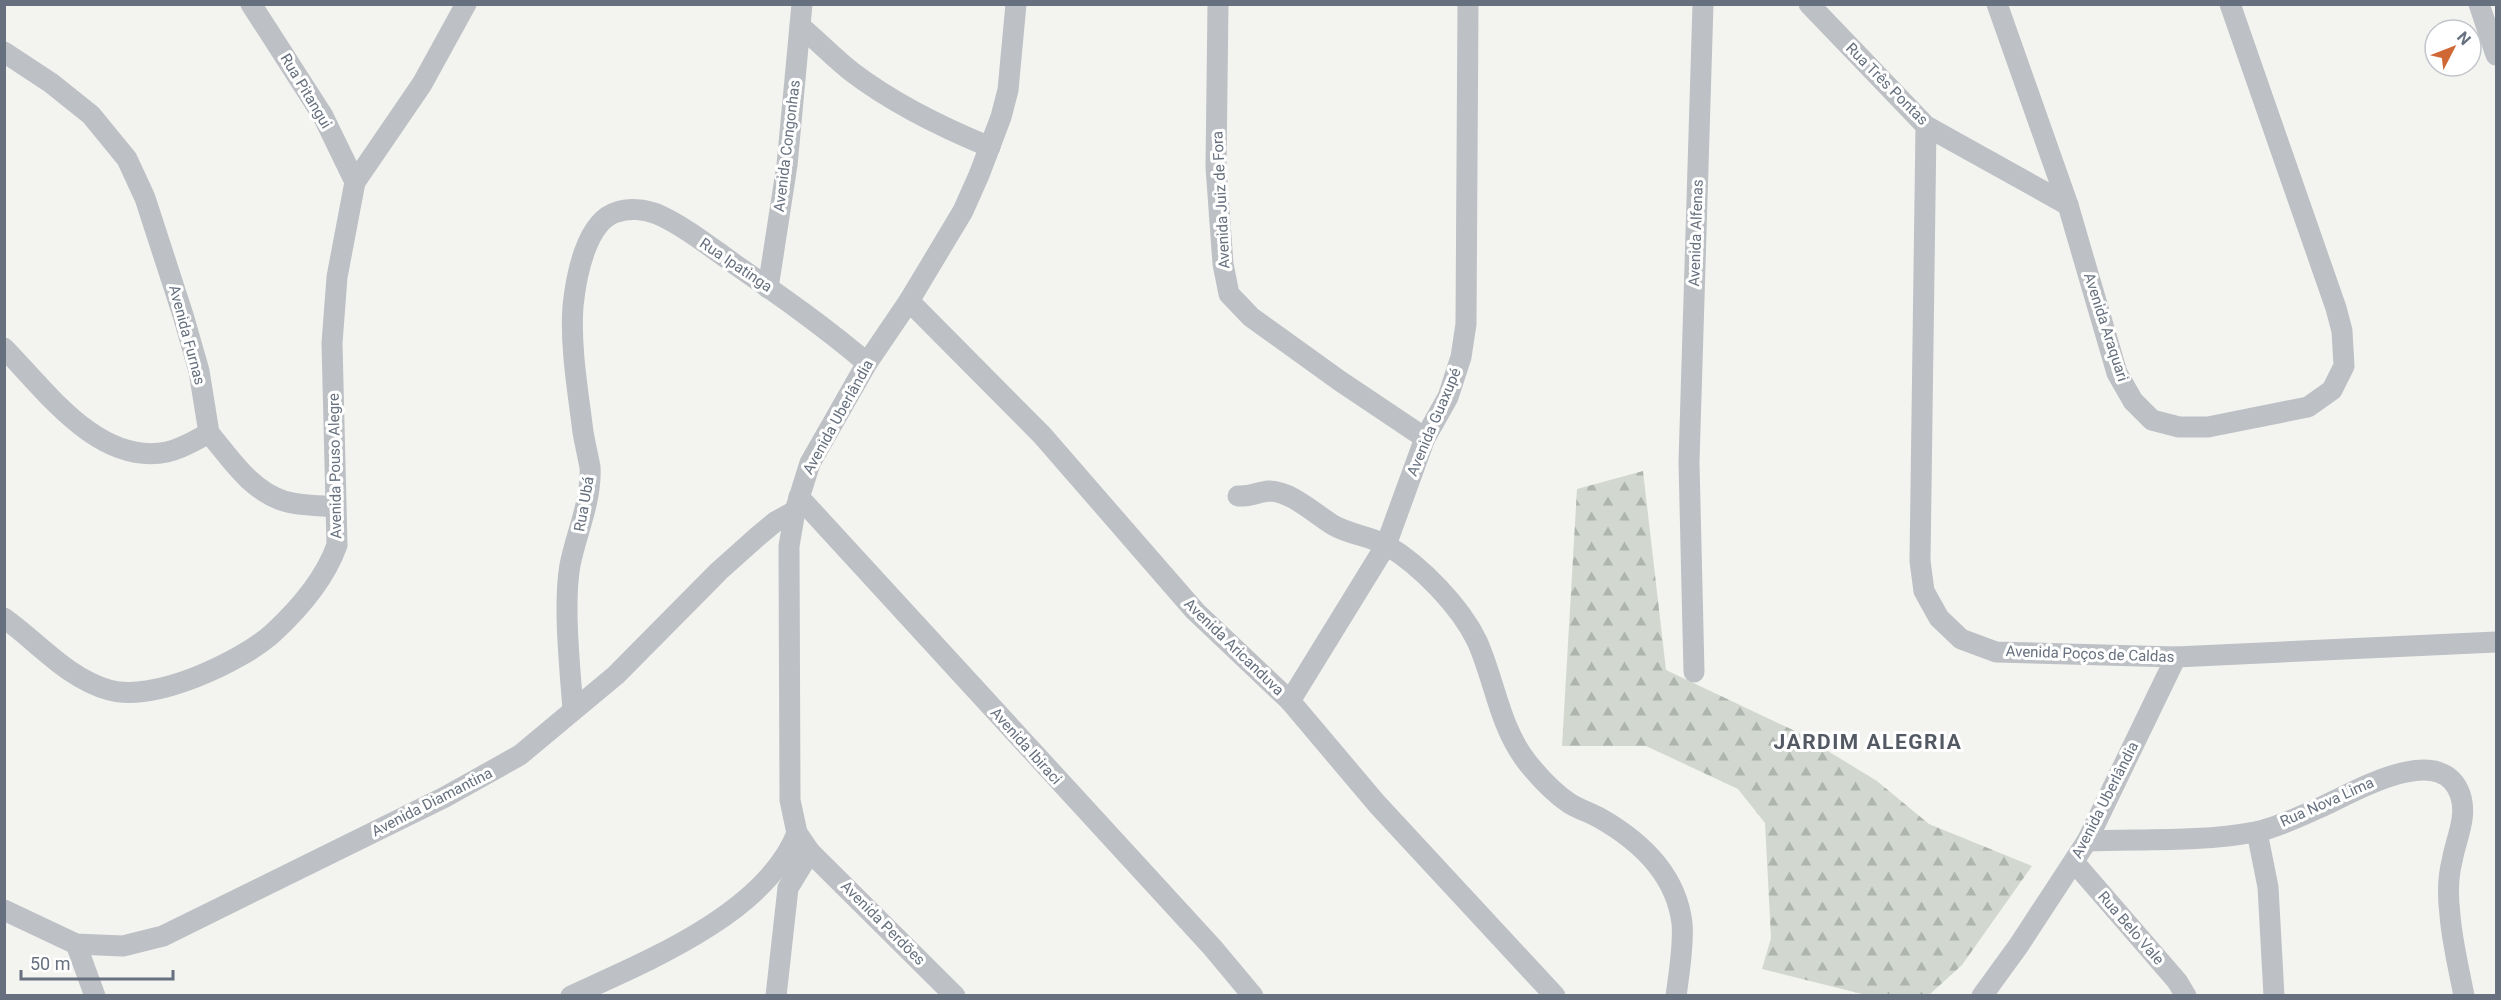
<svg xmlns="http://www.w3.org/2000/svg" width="2501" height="1000" font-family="Roboto,sans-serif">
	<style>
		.forest { fill: url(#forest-firs) }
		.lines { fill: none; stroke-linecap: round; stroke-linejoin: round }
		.street { stroke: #bdc0c4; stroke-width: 21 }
		.labels { text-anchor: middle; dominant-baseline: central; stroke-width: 6; stroke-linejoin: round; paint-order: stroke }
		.street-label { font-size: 15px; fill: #66707e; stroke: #fff }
		.district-label { font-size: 21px; font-weight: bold; letter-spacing: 1.5px; fill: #535a64; stroke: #fff }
	</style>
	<defs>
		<pattern id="forest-firs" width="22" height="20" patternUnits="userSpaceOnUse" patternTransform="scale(1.5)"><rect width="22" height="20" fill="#d2d8d0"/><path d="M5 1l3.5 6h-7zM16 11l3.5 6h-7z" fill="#aeb4ae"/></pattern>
	</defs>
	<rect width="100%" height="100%" fill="#f3f3f0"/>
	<polygon class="forest" points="1643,471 1666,670 1795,731 1877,781 1929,824 2032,866 1962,965 1929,995 1866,995 1762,969 1771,938 1765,823 1738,789 1646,746 1562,746 1577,489"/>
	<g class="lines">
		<g class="street">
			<polyline points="251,4 323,116 355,182"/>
			<polyline points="1218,4 1216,167 1223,264 1229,294 1251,317 1340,381 1425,438"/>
			<polyline points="1809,4 1926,126 2068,205"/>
			<polyline points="1997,4 2068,205 2117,373 2133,401 2152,420 2179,427 2208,427 2308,407 2332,390 2344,366 2342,331 2336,308 2230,4"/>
			<polyline points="2479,4 2496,55"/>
			<path d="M 800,26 C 818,41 834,58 852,72 C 894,104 941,127 990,147"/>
			<polyline points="4,52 51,83 91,115 127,159 145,198 183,315 199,371 209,433"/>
			<polyline points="1926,126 1920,561 1924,591 1939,618 1961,639 1996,652 2176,657 2496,642"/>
			<polyline points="768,288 787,165 802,4"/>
			<polyline points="909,301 1042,435 1195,611 1290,701 1377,804 1555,996"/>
			<path d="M 4,348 C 46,391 99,466 167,452 C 182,449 196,440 209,433"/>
			<path d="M 209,433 C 230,458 251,491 284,501 C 299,506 319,505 335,507"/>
			<path d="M 1238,496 C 1250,497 1258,492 1269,491 C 1291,491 1315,514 1333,525 C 1350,535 1371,536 1388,546 C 1421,566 1460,606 1477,641 C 1495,681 1499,726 1527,762 C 1539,777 1553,792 1569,803 C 1578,809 1589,812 1598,817 C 1639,840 1676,874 1682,923 C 1684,944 1679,974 1676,996"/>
			<polyline points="799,497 1212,947 1253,996"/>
			<path d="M 4,618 C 39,643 67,678 109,690 C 153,703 241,662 273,633 C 300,608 325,579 337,545 L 332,343 L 337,277 L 355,182 L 422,84 L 466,4"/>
			<polyline points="1694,672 1689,462 1703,4"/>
			<polyline points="1290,701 1386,545 1425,438 1448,397 1461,357 1466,324 1468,4"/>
			<path d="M 573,710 C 570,668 563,605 570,565 C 576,534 592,500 590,467 C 588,456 585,444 583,432 C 578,391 570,347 573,306 C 576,277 586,221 617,212 C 629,208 645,209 657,214 C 684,226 709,246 733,263 C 779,295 825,327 867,363"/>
			<polyline points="2257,832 2268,887 2274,996"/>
			<path d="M 2087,841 C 2143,839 2201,842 2255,832 C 2274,829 2301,816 2319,808 C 2351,794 2440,739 2460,794 C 2468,817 2456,838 2452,861 C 2448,877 2448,899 2450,915 C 2452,942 2459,969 2464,996"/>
			<polyline points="810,852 955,996"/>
			<polyline points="2074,862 2177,981 2186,996"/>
			<polyline points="4,910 76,944 123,946 163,936 445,797 520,755 616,675 719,571 757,537 775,522 795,511"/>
			<polyline points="76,944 95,996"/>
			<path d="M 571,996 C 645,962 765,914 797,833"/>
			<polyline points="776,996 788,888 810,852 797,833 790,800 789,546 795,511 810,463 867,363 909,301 963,211 979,175 1001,117 1008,90 1016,4"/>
			<polyline points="1982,996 2019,945 2087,841 2176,657"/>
		</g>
	</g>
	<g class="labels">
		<g class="street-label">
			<text transform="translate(1887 84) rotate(45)">Rua Três Pontas</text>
			<text transform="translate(306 91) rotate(59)">Rua Pitangui</text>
			<text transform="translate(787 146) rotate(-83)">Avenida Congonhas</text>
			<text transform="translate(1221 200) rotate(-93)">Avenida Juiz de Fora</text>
			<text transform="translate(1696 233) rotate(-88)">Avenida Alfenas</text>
			<text transform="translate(736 265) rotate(34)">Rua Ipatinga</text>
			<text transform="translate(2106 327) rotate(72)">Avenida Araquari</text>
			<text transform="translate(187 335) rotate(75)">Avenida Furnas</text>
			<text transform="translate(838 417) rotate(-61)">Avenida Uberlândia</text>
			<text transform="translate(1434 422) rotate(-67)">Avenida Guaxupé</text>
			<text transform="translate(335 466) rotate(-91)">Avenida Pouso Alegre</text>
			<text transform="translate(584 504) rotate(-80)">Rua Ubá</text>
			<text transform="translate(1234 647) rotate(44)">Avenida Aricanduva</text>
			<text transform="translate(2090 654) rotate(2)">Avenida Poços de Caldas</text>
			<text transform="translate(1026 746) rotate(48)">Avenida Ibiraci</text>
			<text transform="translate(2105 800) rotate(-63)">Avenida Uberlândia</text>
			<text transform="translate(432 802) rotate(-27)">Avenida Diamantina</text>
			<text transform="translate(2327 802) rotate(-24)">Rua Nova Lima</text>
			<text transform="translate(883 923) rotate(45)">Avenida Perdões</text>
			<text transform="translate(2131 928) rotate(49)">Rua Belo Vale</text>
		</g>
		<g class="district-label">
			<text x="1868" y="742">JARDIM ALEGRIA</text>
		</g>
	</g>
	<rect width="2501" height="1000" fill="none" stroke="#66707e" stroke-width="12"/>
	<g transform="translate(2453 48) rotate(48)"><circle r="28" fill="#ffffff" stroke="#c2c6cb" stroke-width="1.5"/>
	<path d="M0-4.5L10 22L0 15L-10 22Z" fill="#cf6834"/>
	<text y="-9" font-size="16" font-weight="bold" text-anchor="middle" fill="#66707e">N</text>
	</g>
	<path d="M21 970v9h152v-9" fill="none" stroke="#66707e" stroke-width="3"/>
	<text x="30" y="970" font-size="18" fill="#66707e" stroke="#ffffff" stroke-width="4.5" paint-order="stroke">50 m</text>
</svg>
